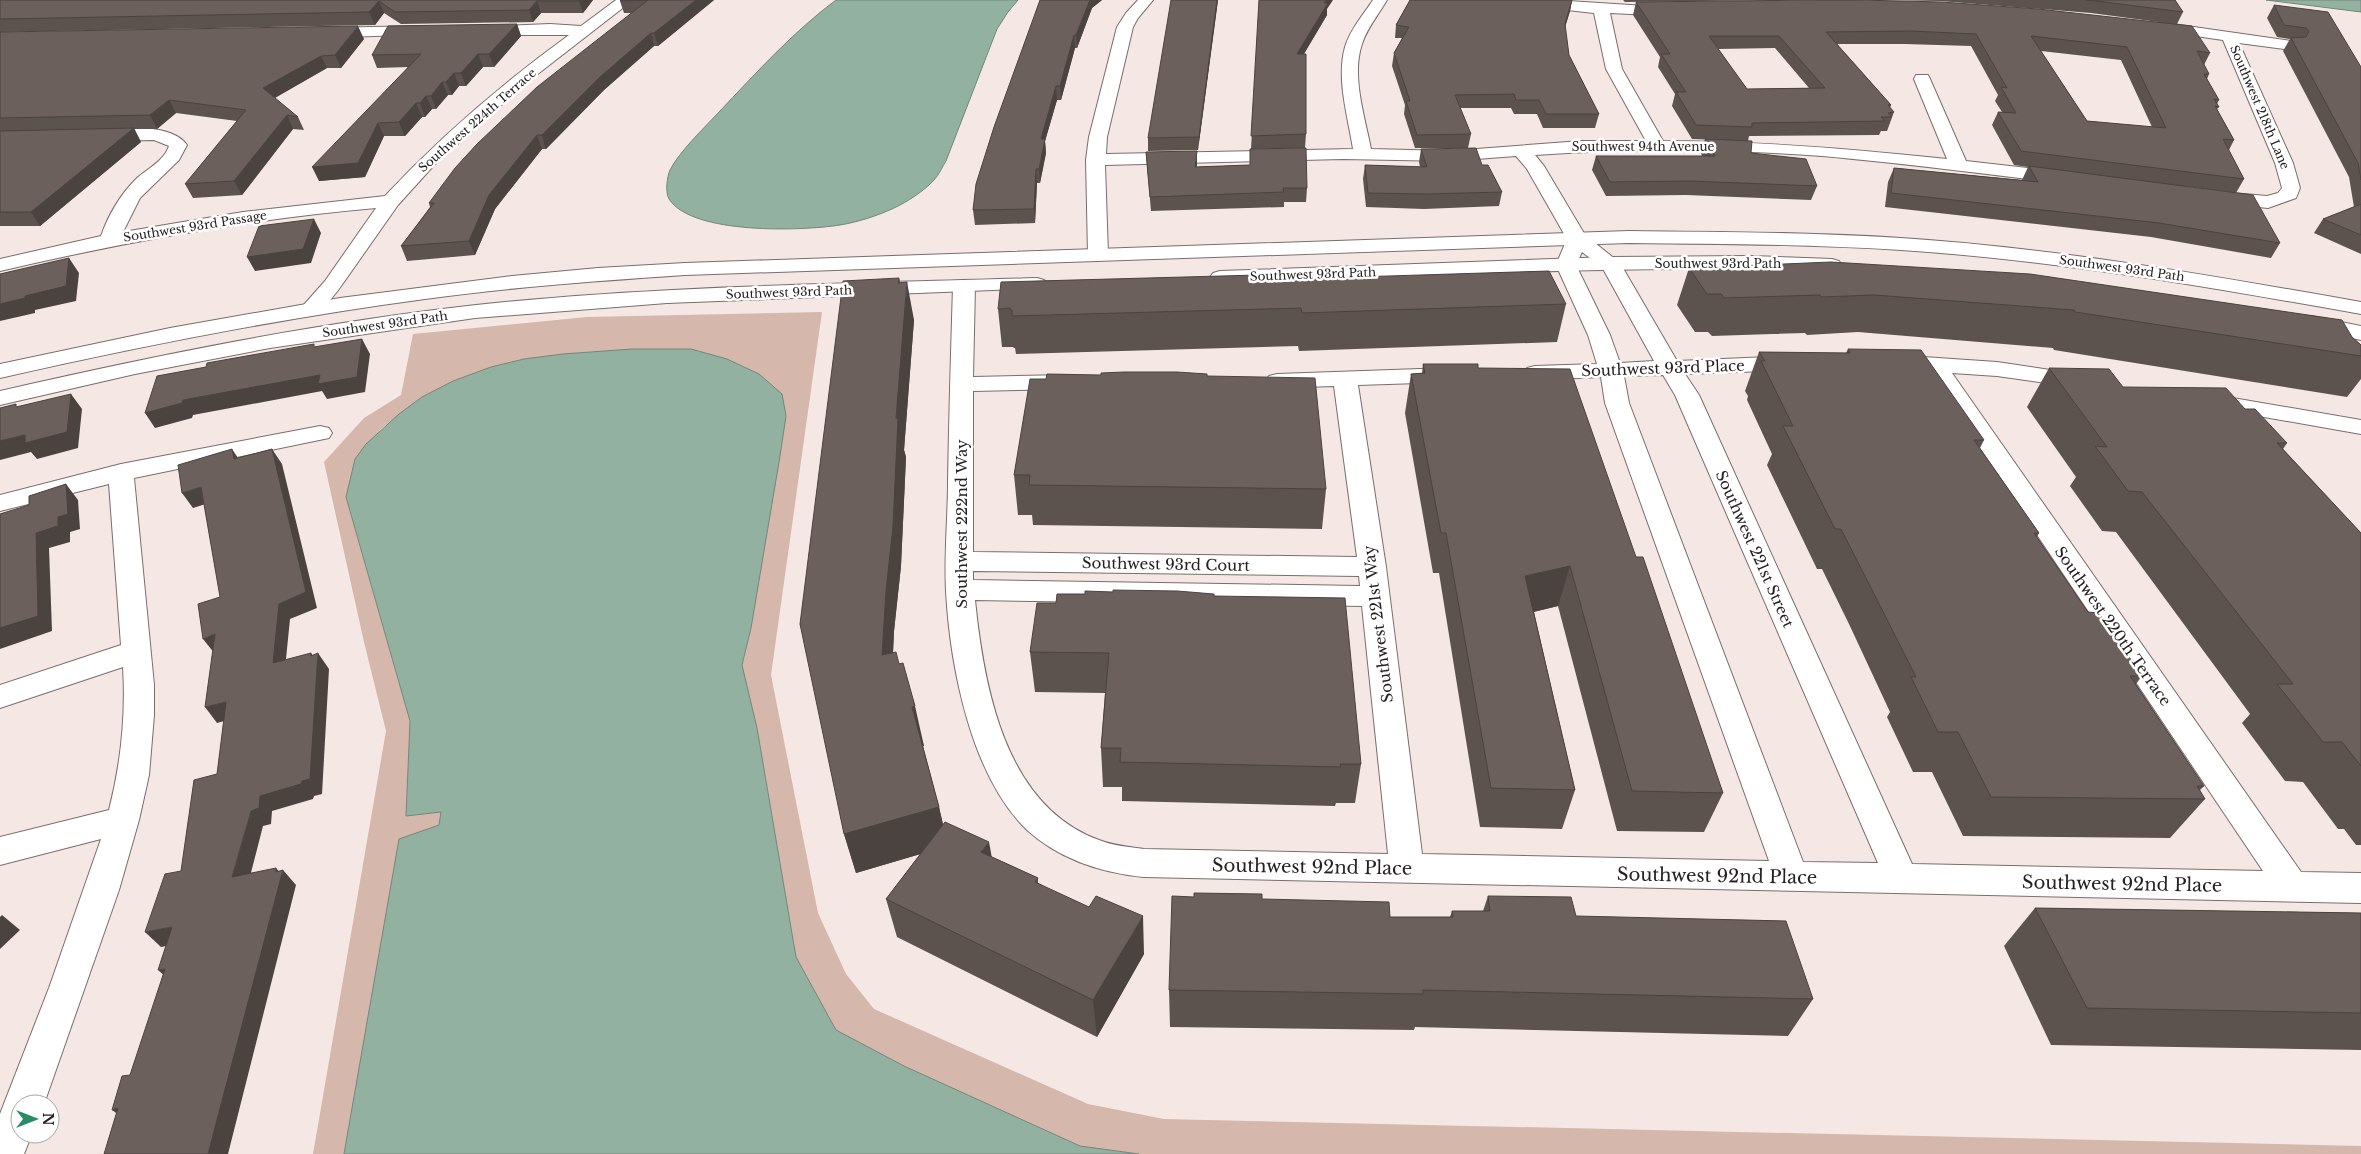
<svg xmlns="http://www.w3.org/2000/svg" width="2361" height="1154" font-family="'Libre Baskerville',serif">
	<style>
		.green { fill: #d6b7ab }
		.water { fill: #93b1a1; stroke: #72867a }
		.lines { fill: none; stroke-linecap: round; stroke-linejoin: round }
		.street-casing { stroke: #796e6a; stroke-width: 2 }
		.secondary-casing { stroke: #796e6a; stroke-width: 2 }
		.street { fill: #fff; fill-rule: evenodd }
		.secondary { fill: #fff; fill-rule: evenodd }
		.wall { fill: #5c534f; fill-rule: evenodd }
		.shaded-wall { fill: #4b4340 }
		.building { fill: #6b605c; stroke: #4b4340; fill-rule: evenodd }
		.labels { text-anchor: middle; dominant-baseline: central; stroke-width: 5; stroke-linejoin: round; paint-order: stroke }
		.far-street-label { font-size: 12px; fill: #262120; stroke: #fff }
		.street-label { font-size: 15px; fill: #262120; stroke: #fff }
		.near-street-label { font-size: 18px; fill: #262120; stroke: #fff }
	</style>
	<rect width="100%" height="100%" fill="#f5e8e4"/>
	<polygon class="green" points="822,312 771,675 818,913 846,974 874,1009 1088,1104 1164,1119 2361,1146 2361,1154 1139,1154 1080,1146 904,1066 836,1030 796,957 757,728 742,665 751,628 786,416 759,374 727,359 691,349 632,349 563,354 491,367 453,381 422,397 381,429 355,459 346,498 410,721 406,816 441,812 439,825 399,840 344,1154 313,1154 386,731 364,642 324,462 364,418 401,395 413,334 587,317"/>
	<g class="water">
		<path d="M 836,0 L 1018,0 L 1008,12 L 997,29 L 946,161 C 942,167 939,175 934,180 C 924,191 907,202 894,208 C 877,216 858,222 840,225 C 803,231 692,235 669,199 C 665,192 667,177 670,170 C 679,152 705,127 719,112 C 756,73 793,32 836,0 Z"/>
		<polygon points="2266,0 2361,0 2361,12"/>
		<polygon points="632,349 691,349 727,359 759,374 782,394 786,416 780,456 751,628 742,665 757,728 796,957 836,1030 904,1066 1080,1146 1139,1154 344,1154 399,839 439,825 441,812 406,816 410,721 346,497 355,459 366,444 399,414 422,397 453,381 491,367 524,359 563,354"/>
	</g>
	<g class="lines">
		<g class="street-casing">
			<g id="street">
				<path d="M 616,0 L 633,0 L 530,80 L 436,163 L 398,205 L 339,289 L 320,313 L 312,314 L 304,313 L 301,308 L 325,281 L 376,208 C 249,219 124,242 0,271 L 0,259 L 101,236 C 108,216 120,195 136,179 C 147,169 164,161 169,146 L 154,140 L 101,141 L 95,140 L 92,136 L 95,132 C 118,126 172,123 187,145 L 179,160 L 140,198 L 123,232 L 243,212 L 385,196 C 441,136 503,83 569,35 L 482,35 L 477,33 L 474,30 L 477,27 L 550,24 L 581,26 Z"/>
				<path d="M 1138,0 L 1153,0 L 1138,18 L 1133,27 L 1107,137 L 1106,154 L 1353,149 C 1348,117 1336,79 1345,47 C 1350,30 1363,15 1373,0 L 1387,0 C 1379,14 1367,28 1362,44 C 1351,76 1365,117 1371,149 L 1450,151 L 1581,141 L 1646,141 L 1606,69 L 1594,13 L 1513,4 L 1506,0 L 1553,0 L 1677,8 L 1680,11 L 1677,14 L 1672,16 L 1610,13 L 1622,69 L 1663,141 C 1759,141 1853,149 1947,159 L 1914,79 L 1916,75 L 1928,75 L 1930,79 L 1966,161 L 2070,173 L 2072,177 L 2070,181 L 2063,183 C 1983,174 1903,163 1822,156 C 1727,149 1630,148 1535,155 L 1544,166 L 1585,235 L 1620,263 L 1677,361 L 1792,356 L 1800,358 L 1803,363 L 1800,368 L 1792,370 L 1685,374 L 1699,395 L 1912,864 L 2263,871 L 1927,371 L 1886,367 L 1883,362 L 1886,357 L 1894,355 L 1997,362 L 2091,376 L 2095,381 L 2091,386 L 2083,388 L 1997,376 L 1952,373 L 2301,872 L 2361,873 L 2361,903 L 1144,877 C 1102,873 1059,859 1027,830 C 971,776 950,666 946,591 C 944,555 948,518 948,482 C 949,416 951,352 953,286 L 957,282 L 964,280 L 971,282 L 975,286 L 973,377 L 1067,375 L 1075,377 L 1079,382 L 1075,387 L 1067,389 L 973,391 L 973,552 L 1357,557 L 1334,386 L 1277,388 L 1269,386 L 1265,381 L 1269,376 L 1277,374 L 1449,368 L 1457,370 L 1461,375 L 1457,380 L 1449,382 L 1358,385 L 1386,567 L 1422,854 L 1769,861 L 1605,403 L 1601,377 L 1535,380 L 1527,378 L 1523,373 L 1527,368 L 1535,366 L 1597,364 L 1588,335 L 1556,265 L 1567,239 L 1527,169 L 1516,156 L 1450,161 L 1343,159 L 1105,165 L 1108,255 L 1105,259 L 1098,261 L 1091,259 L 1088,255 L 1086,160 L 1089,137 L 1117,27 L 1126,13 ZM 1582,252 L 1602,267 L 1654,361 L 1620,363 L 1610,335 L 1576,265 ZM 1663,375 L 1675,395 L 1878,863 L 1803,862 L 1629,403 L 1624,376 ZM 973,571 L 1359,576 L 1360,586 L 973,580 ZM 975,600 L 1362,606 L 1388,854 L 1144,849 C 1129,847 1114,846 1099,840 C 1005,806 984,688 975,600 Z"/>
				<polygon points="2159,22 2298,42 2300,45 2298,48 2292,50 2239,43 2293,163 2300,188 2296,198 2268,208 2213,202 2210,198 2213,194 2220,192 2267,196 2278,193 2282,188 2275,163 2223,40 2154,30 2151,27 2154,24"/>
				<polygon points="422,26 427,28 430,31 427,34 322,38 316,36 314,33 316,30 322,28"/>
				<polygon points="2204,393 2361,420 2361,434 2196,405 2192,400 2196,395"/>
				<path d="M 320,426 L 329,428 L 332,433 L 329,438 L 134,478 L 154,685 L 154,715 L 149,775 L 139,820 L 119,890 L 44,1104 L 20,1104 L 20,1134 L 32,1134 L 24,1154 L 0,1154 L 0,1114 L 49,988 L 101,839 L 0,865 L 0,837 L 109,810 C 121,763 126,715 123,667 L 0,708 L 0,685 L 121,645 L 109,484 L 0,511 L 0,495 L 121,464 Z"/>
			</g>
		</g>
		<g class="secondary-casing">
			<g id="secondary">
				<path d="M 1629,231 C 1720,232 1810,232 1901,238 C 2055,248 2209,275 2361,302 L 2361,314 C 2209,287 2055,260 1901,250 C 1810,244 1720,244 1629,243 L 685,275 C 598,281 511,287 425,299 C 282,318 141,346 0,378 L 0,364 L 170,328 L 340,298 L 512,276 L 598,268 L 685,263 Z"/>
				<path d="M 1752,256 L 1832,259 L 1839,261 L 1842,265 L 1839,269 L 1832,271 C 1628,264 1424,276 1220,283 L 1213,281 L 1210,277 L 1213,273 L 1220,271 L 1610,257 Z"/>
				<path d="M 1037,278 L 1044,280 L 1048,284 L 1044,288 L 667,303 L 475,318 L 270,348 L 135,374 L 0,405 L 0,391 C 157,355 315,323 476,305 C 662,285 850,284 1037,278 Z"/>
				<polygon points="2311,316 2361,326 2361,340 2303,328 2300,323 2303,318"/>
			</g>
		</g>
		<use href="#street" class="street"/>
		<use href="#secondary" class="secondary"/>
	</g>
	<g class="wall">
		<polygon points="0,0 593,0 583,13 541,13 533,22 401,24 384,13 375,25 0,32"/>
		<polygon points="621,0 714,0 658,46 654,46 604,90 546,149 542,149 495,209 475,255 407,261 401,246 430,207 429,203 633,13 624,13 620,1"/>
		<polygon points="1040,0 1102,0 1092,8 1077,48 1075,48 1061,100 1057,100 1045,141 1046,153 1040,183 1037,183 1035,223 975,225 973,210"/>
		<polygon points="1218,0 1198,150 1148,151 1148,138"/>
		<polygon points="1259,0 1327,9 1327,15 1304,54 1306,134 1305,148 1251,149"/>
		<polygon points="1410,0 1573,0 1572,0 1570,11 1565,27 1569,55 1599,114 1595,128 1543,128 1537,114 1514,114 1511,108 1460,108 1471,134 1468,148 1415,148 1404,114 1405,105 1392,66 1394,53 1402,38 1395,38 1396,25"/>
		<polygon points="1623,0 1779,0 1625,2"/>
		<path d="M 1885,0 L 2175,0 L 2183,12 L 2177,24 L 2210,53 L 2204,65 L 2209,74 L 2207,79 L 2219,100 L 2217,104 L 2219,107 L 2217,109 L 2234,140 L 2229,150 L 2244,179 L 2236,193 L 2185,186 L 2280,243 L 2271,258 L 2151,237 L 1885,207 L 1888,182 L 1894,168 L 2022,180 L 2028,167 L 2014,165 L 1992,125 L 1998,112 L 2002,112 L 1995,101 L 1998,95 L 1971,46 L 1905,44 L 1837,44 L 1891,105 L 1890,108 L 1894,112 L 1887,131 L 1881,131 L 1879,135 L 1749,136 L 1748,141 L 1692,139 L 1672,106 L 1675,94 L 1658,67 L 1660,57 L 1633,15 L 1636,2 L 2159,22 L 2091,13 L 1940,1 ZM 1775,48 L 1809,88 L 1747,89 L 1718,49 ZM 2041,51 L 2121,60 L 2152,127 L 2087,121 Z"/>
		<polygon points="2274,5 2361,67 2361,254 2314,233 2323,219 2354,207 2349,177 2283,51 2290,39 2277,37 2267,18"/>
		<polygon points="517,24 521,36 494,67 483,67 466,86 459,86 452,95 448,95 436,109 432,109 425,117 422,117 405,136 384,136 365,177 319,181 408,67 377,68 372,55"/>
		<polygon points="0,32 364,39 341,68 327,68 275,98 298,117 304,130 293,129 242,195 193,198 185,184 237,121 176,113 157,129 134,129 141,142 40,226 0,226"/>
		<polygon points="1705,139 1751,153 1817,186 1811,200 1686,195 1606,196 1592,170 1596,156 1702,156 1701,153"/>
		<polygon points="1421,149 1482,165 1502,192 1499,206 1424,209 1366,207 1363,179 1365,165 1420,167 1419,162"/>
		<polygon points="1146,152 1197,165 1196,167 1250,165 1307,188 1306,202 1284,202 1284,207 1151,211 1147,166"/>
		<polygon points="1689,268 2352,337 2361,345 2361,379 2347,397 2054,350 2053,348 1858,332 1807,335 1805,333 1712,336 1708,332 1695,332 1677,305"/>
		<polygon points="899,278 900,283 914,320 904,450 906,457 901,566 894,631 893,653 924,746 923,746 939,807 943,825 992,857 1038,878 1038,883 1144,954 1097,1037 897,937 886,899 920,854 856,873 844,834"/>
		<polygon points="1259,280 1566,304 1557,342 1299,351 1298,346 1016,354 1015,348 1014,348 1013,347 1002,347 998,309"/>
		<polygon points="1848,349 1984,440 1980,448 2039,533 2037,537 2088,612 2142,676 2136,684 2204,786 2200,790 2205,799 2170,838 1963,836 1932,772 1913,772 1887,717 1890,712 1849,624 1822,569 1817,569 1767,465 1772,454 1747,400 1748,396 1745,391 1759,352 1846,353"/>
		<polygon points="1423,364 1478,368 1636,557 1723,793 1704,832 1617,831 1558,606 1534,612 1575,790 1562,829 1480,827 1439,573 1433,573 1405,413 1411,374 1422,373"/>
		<polygon points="2049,368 2123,387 2245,409 2287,443 2283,449 2361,533 2361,845 2356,845 2344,829 2338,829 2303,782 2285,781 2242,723 2250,714 2116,532 2102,531 2070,486 2076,477 2027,407"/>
		<polygon points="1207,376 1326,489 1322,529 1033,525 1032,515 1018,515 1014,475 1046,379"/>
		<polygon points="1085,594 1214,596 1361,764 1355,803 1336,803 1335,806 1122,801 1122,787 1103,787 1101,748 1105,693 1035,692 1030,652 1056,603"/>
		<polygon points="1488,896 1576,916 1813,999 1788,1036 1415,1027 1414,1030 1170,1027 1169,990 1262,899 1390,917 1450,917 1452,911 1483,911"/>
		<polygon points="2035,908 2361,913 2361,1050 2051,1045 2004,946"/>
	</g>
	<g class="shaded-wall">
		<polygon points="580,0 593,0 583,13 579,1"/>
		<polygon points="696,0 714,0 658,46 654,33"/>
		<polygon points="1090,0 1102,0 1092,8 1077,48 1076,35"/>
		<polygon points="1217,0 1218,0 1198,150 1199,137"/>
		<polygon points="1326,0 1333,0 1327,9 1327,15 1296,67 1297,54"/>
		<polygon points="1572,0 1570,11 1562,37 1565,24"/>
		<polygon points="379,1 384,13 375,25 369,12"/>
		<polygon points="537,1 541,13 533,22 529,10"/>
		<polygon points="517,24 521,36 494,67 489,54"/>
		<polygon points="358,26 364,39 341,68 335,55"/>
		<polygon points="651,33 654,46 604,90 546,149 542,135 600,77"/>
		<polygon points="1074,35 1075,48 1061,100 1060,86"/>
		<polygon points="478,54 483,67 466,86 461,73"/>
		<polygon points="321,56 327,68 269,101 263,88"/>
		<polygon points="454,73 459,86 452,95 446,82"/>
		<polygon points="442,82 448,95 436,109 431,96"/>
		<polygon points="1056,86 1057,100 1045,141 1046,153 1040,183 1039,169 1041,139"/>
		<polygon points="426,96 432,109 425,117 420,103"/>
		<polygon points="169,100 176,113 157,129 150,115"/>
		<polygon points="416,103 422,117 405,136 399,122"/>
		<polygon points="287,115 293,129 242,195 234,181"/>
		<polygon points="378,123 384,136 365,177 319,181 312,167"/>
		<polygon points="134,128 141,142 40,226 31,212"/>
		<polygon points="537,135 542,149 495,209 475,255 469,241 489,195"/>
		<polygon points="1197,151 1197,165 1194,181 1195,167"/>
		<polygon points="1036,169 1037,183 1035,223 1034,209"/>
		<polygon points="314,219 321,233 311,263 255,271 247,257"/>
		<polygon points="69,258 79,273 76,301 35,310 35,313 0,321 0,304 25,296"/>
		<polygon points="899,278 905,312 907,282 914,320 904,450 906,457 901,566 894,631 891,696 882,655 896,418"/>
		<polygon points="362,339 370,354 365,392 327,399 322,391 193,415 192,418 155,428 145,413"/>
		<polygon points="71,394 82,409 78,448 37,459 31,452 0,460 0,441"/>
		<polygon points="232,449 242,464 234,459"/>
		<polygon points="272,449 282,464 317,608 290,619 284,679 273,663"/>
		<polygon points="66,484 78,500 80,529 70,532 70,542 49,548 52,631 0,649 0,628 36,533 58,517"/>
		<polygon points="201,487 212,502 193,508 182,493"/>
		<polygon points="1570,566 1558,606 1515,616 1525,576"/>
		<polygon points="215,634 215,654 203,639"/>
		<polygon points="311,653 318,663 318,653 329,669 322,794 314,796 313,799 272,811 271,824 263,826 246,892 232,877 251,811 260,796"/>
		<polygon points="226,702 239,717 217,723 205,707"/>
		<polygon points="915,706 924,746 921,747 912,707"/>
		<polygon points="939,807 948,846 856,873 844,834"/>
		<polygon points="989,842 996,880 981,852"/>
		<polygon points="276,868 282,875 283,870 296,885 228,1154 208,1154"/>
		<polygon points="2,915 20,930 0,949 0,917"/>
		<polygon points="1143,916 1144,954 1097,1037 1093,1000"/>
		<polygon points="172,927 187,942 161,947 145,932"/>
		<polygon points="165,969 174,984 158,970"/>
		<polygon points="118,1108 130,1123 112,1110"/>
	</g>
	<g class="building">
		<polygon points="0,0 580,0 579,1 537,1 529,10 395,12 379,1 369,12 0,19"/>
		<polygon points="621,0 696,0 654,33 651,33 600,77 542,135 537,135 489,195 469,241 401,246 434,203 429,203 455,168 477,144 537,87 648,0 620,1"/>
		<polygon points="1040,0 1090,0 1076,35 1074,35 1060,86 1056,86 1041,139 1045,139 1039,169 1036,169 1034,209 973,210 976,184 994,127"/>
		<polygon points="1171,0 1217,0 1199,137 1148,138"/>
		<polygon points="1259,0 1326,0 1324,3 1328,3 1297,54 1306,54 1306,134 1251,136"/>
		<polygon points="1410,0 1572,0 1565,24 1569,55 1599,114 1546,114 1539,100 1516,100 1514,94 1455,95 1471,134 1417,135 1406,101 1410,101 1394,53 1409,27 1396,25"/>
		<path d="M 1819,0 L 1858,0 L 1942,2 L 2038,9 L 2192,26 L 2210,53 L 2197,51 L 2209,74 L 2204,74 L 2219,100 L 2214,99 L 2219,107 L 2215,106 L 2234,140 L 2223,139 L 2244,179 L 2021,151 L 1998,112 L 2016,113 L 2001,87 L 2007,88 L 1976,34 L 1910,31 L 1826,32 L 1891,105 L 1888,105 L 1894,112 L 1888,113 L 1892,117 L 1881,117 L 1885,121 L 1752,123 L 1752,127 L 1696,125 L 1676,92 L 1686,92 L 1661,54 L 1670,54 L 1636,2 ZM 1709,36 L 1779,36 L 1825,88 L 1747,89 ZM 2031,36 L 2127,47 L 2166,128 L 2087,121 Z"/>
		<polygon points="2086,0 2175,0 2183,12 2097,1"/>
		<polygon points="2274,5 2328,12 2361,67 2361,180 2358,163 2291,38 2306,37 2309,31 2306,28 2284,25"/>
		<polygon points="517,24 489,54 478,54 461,73 454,73 446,82 442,82 431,96 426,96 420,103 416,103 399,122 378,123 358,163 312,167 421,54 372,55 388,26"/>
		<polygon points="358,26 335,55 321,56 263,88 298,117 287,115 234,181 185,184 246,110 169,100 150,115 0,118 0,32"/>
		<polygon points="134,128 31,212 0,212 0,131"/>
		<polygon points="1705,139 1752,141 1751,153 1806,159 1817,186 1690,181 1610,182 1596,156 1715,156"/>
		<polygon points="1306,148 1307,188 1283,188 1284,192 1150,197 1146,152 1197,151 1195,167 1250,165 1250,149"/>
		<polygon points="1476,148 1482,165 1488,165 1502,192 1426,194 1368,193 1365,165 1427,167 1421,149"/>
		<polygon points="2029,166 2253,195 2280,243 2159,223 1891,193 1894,168 2038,182"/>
		<polygon points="2361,204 2361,235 2323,219"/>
		<polygon points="314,219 303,249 247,257 259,226"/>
		<polygon points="69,258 66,286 25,296 25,298 0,304 0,274"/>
		<polygon points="1831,262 2030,274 2342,320 2352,337 2361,345 2361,356 2075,312 2074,310 1874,295 1821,297 1820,295 1724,298 1721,294 1707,294 1689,268"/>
		<polygon points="1549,271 1566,304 1302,313 1301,308 1012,316 1012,310 1010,310 1010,308 998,309 1001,282 1258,275 1259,280"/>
		<polygon points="899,278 898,283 907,282 896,418 898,418 893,526 886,591 882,655 896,652 899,664 903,663 915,706 912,707 939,807 844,834 800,624 843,281"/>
		<polygon points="362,339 357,377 318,384 320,375 183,400 182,403 145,413 157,376 206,367 207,363 314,344 314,347"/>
		<polygon points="1848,349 1921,350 1984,440 1974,440 2039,533 2034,533 2088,612 2099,613 2142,676 2130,676 2204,786 2197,786 2205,799 1991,797 1958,732 1938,732 1911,677 1916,677 1869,584 1841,529 1835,529 1783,426 1793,426 1761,361 1765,361 1759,352 1850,353"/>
		<polygon points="1423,364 1478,364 1478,368 1570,369 1636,557 1643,557 1723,793 1632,791 1570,566 1525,576 1575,790 1491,788 1446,533 1441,533 1411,374 1425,373"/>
		<polygon points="2049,368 2109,369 2123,387 2226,388 2245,409 2255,409 2287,443 2277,443 2361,533 2361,766 2342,742 2323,742 2277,684 2293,684 2142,492 2128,491 2095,446 2107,447"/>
		<polygon points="1124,372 1177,372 1207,374 1207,376 1315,378 1326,489 1029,485 1030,475 1014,475 1030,379 1046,379 1047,374 1101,375 1101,373"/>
		<polygon points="71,394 67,432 25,443 25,435 0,441 0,408 16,404 16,407"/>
		<polygon points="232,449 234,459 272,449 306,592 279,604 273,663 311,653 311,656 318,653 310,779 302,781 301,784 260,796 259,808 251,811 232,877 276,868 276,872 283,870 208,1154 104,1154 118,1108 112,1110 122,1076 130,1075 165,969 158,970 172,927 145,932 165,874 181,871 194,780 217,774 226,702 205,707 215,634 203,639 198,604 220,597 201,487 182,493 178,465"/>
		<polygon points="66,484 68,514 58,517 58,526 36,533 38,616 0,628 0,514 29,505 29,496"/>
		<polygon points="1113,590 1177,591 1214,594 1214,596 1345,598 1361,764 1340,764 1341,767 1120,762 1121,748 1101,748 1109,653 1030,652 1037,603 1056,603 1057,594 1085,594 1085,591 1113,592"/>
		<polygon points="945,822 989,842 981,852 1038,878 1035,882 1089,907 1096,896 1143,916 1093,1000 886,899"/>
		<polygon points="1194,893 1262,894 1262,899 1389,902 1390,917 1453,917 1452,911 1490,911 1488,896 1571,897 1576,916 1786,921 1813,999 1423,990 1423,994 1169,990 1172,896 1194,897"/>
		<polygon points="2035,908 2361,913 2361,1013 2087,1008"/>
	</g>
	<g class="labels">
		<g class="far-street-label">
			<text transform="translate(2260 107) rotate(67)">Southwest 218th Lane</text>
			<text transform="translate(477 120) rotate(-41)">Southwest 224th Terrace</text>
			<text x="1643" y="146">Southwest 94th Avenue</text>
			<text transform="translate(195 226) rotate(-9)">Southwest 93rd Passage</text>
			<text x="1718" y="263">Southwest 93rd Path</text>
			<text transform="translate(2122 268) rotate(8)">Southwest 93rd Path</text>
			<text transform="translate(1313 274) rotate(-2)">Southwest 93rd Path</text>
			<text transform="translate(789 292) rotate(-2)">Southwest 93rd Path</text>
			<text transform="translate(385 324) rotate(-8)">Southwest 93rd Path</text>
		</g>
		<g class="street-label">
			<text transform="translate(1663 368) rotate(-2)">Southwest 93rd Place</text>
			<text transform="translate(961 524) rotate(-90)">Southwest 222nd Way</text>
			<text transform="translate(1755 549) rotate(66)">Southwest 221st Street</text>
			<text transform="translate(1166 564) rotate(1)">Southwest 93rd Court</text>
			<text transform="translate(1378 624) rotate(-97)">Southwest 221st Way</text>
			<text transform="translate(2113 626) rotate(55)">Southwest 220th Terrace</text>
		</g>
		<g class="near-street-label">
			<text transform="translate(1312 867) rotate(1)">Southwest 92nd Place</text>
			<text transform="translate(1717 876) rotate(1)">Southwest 92nd Place</text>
			<text transform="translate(2122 884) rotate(1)">Southwest 92nd Place</text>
		</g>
	</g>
	<g transform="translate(35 1119) rotate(90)"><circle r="24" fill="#ffffff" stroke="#a8a6a6"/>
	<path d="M0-4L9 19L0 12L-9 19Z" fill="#2b8b65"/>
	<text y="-8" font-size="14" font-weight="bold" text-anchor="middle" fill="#262120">N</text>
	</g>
</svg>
